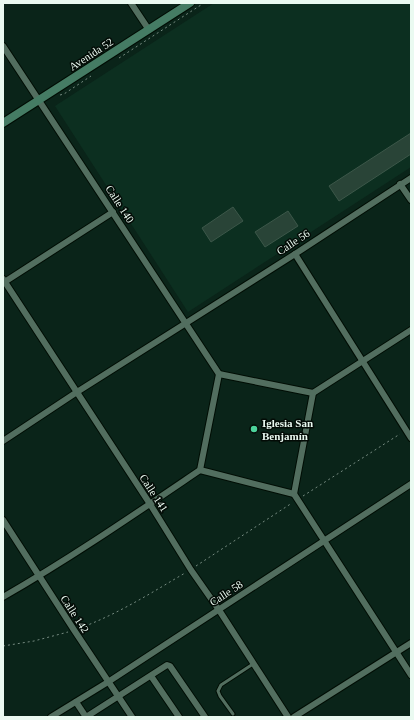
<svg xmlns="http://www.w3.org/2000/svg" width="414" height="720" font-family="'Times New Roman',serif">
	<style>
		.built { fill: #0c2f20 }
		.building { fill: #294437; stroke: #3c5749 }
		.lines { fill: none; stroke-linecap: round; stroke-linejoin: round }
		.service-casing { stroke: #000d04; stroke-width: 5 }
		.minor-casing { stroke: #000d04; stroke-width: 8 }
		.secondary-casing { stroke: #000d04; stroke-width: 10 }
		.path { stroke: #768b81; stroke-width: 1; stroke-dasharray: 2 3; stroke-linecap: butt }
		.service { stroke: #526e5f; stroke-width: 3 }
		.minor { stroke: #526e5f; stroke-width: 6 }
		.secondary { stroke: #457c64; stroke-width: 8 }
		.poi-dot { fill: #4cd39b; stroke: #030b06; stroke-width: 1.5 }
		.labels { text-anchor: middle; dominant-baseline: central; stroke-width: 3; stroke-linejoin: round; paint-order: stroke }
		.street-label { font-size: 11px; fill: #eafaf1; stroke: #030b06 }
		.poi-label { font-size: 11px; font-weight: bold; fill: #eafaf1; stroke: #030b06; text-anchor: start }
	</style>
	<rect width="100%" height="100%" fill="#0a2419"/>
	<polygon class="built" points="214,3 411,3 411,167 188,312 55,106"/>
	<g class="building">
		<polygon points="411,133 411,154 339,201 329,186"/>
		<polygon points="233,207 243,221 211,242 202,228"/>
		<polygon points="288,211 298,226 265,247 255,232"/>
	</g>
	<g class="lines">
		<g class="service-casing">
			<polyline id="service" points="233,714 220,696 218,691 221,685 253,664"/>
		</g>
		<g class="minor-casing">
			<g id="minor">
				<polyline points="131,3 149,30"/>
				<polyline points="3,46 219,374"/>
				<polyline points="400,184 411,200"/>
				<polyline points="295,254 411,438"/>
				<polyline points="3,279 150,504 191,570 219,610 288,717"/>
				<polyline points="3,283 113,212"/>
				<polyline points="219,374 200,470 294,494"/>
				<polyline points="219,374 313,393"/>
				<polyline points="313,393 411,330"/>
				<polyline points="3,441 77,392 295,254 411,178"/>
				<polyline points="294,494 411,675"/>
				<polyline points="294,494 313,393"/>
				<polyline points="3,520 74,630 132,717"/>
				<path d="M 3,597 C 71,558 135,514 200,470"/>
				<polyline points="151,676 179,717"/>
				<polyline points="76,702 86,717"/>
				<polyline points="51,717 108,682 411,484"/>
				<polyline points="86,717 167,665 170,666 205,717"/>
				<polyline points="294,717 411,643"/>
			</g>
		</g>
		<g class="secondary-casing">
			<polyline id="secondary" points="3,123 190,3"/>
		</g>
		<g class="path">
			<polyline points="119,58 204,3"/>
			<polyline points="60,95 64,94 91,76"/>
			<polyline points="303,496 400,434"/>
			<polyline points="196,566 292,503"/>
			<path d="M 80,628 C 118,614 151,593 185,573"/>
			<polyline points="3,646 34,641 68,632"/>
		</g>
		<use href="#service" class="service"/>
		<use href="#minor" class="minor"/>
		<use href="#secondary" class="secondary"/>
	</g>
	<circle class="poi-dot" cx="254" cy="429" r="4"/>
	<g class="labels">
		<g class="street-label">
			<text transform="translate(91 54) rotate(-33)">Avenida 52</text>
			<text transform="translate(120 204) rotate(57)">Calle 140</text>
			<text transform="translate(293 242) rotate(-33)">Calle 56</text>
			<text transform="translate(154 493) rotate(57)">Calle 141</text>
			<text transform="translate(226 593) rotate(-33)">Calle 58</text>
			<text transform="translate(75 614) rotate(57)">Calle 142</text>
		</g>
		<g class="poi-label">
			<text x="262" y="423">Iglesia San<tspan x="262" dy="13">Benjamín</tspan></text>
		</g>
	</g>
	<rect width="414" height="720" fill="none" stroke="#eafaf1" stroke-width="8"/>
</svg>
